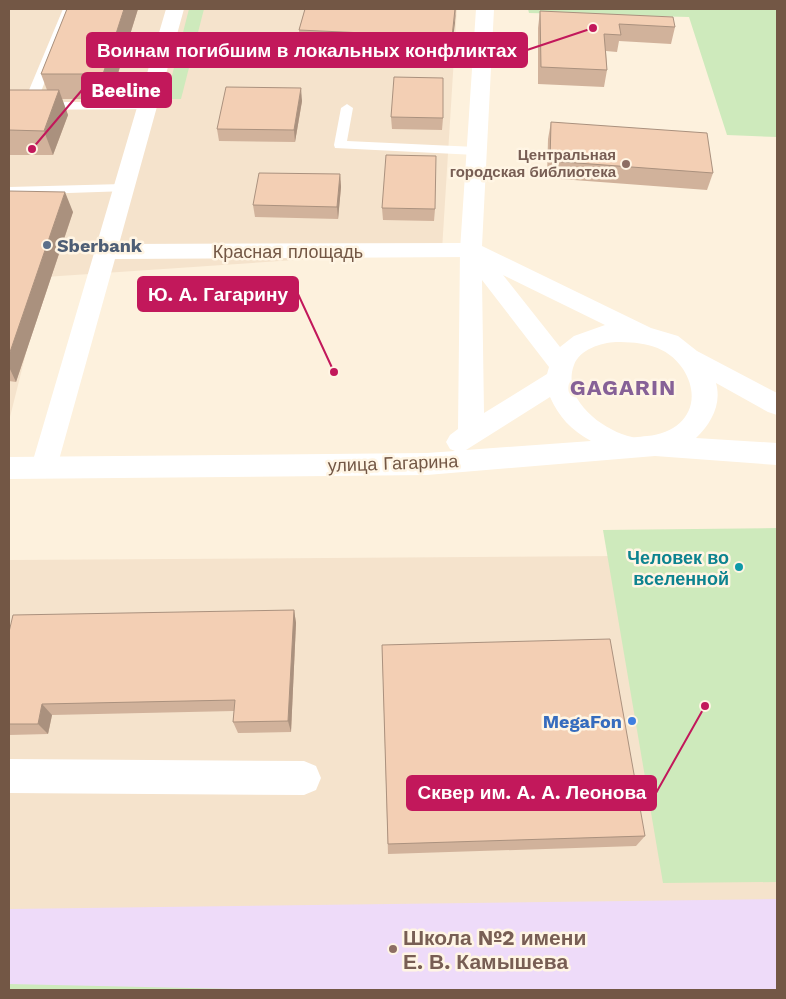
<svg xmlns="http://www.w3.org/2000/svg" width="786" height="999" font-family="'Work Sans',sans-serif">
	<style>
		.residential { fill: #f5e3cc }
		.education { fill: #eedbf9 }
		.green { fill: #ceeabc }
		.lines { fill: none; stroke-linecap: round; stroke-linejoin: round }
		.lane { fill: #fff; fill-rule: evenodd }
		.street { fill: #fff; fill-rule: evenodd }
		.secondary { fill: #fff; fill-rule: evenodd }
		.wall { fill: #d1b29b }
		.shaded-wall { fill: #aa917e }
		.building { fill: #f3cfb4; stroke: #aa917e }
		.education-dot { fill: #8d6e63; stroke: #fff5e4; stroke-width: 2 }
		.service-dot { fill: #5c6f8a; stroke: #fff5e4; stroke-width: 2 }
		.culture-dot { fill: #0f9aa8; stroke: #fff5e4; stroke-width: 2 }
		.shop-dot { fill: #3f7fe0; stroke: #fff5e4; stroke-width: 2 }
		.labels { text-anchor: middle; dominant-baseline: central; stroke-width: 5; stroke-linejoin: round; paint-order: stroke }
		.far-education-label { font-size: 15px; font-weight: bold; fill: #785e54; stroke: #fff5e4; text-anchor: end }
		.service-label { font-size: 18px; font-weight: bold; fill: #4e5e75; stroke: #fff5e4; text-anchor: start }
		.street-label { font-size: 18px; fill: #735745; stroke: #fff5e4 }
		.culture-label { font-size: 18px; font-weight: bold; fill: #0d838f; stroke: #fff5e4; text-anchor: end }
		.shop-label { font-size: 18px; font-weight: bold; fill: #366cbe; stroke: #fff5e4; text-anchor: end }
		.near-education-label { font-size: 21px; font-weight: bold; fill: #785e54; stroke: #fff5e4; text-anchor: start }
		.district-label { font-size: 22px; font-weight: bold; letter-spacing: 1px; fill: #866197; stroke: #fff5e4 }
		.leader { fill: none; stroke: #c2185b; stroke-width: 2 }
		.callout-dot { fill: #c2185b; stroke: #fff5e4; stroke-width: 2 }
		.callout { fill: #c2185b; stroke: #c2185b; stroke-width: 2 }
		.callout-label { font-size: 19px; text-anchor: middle; font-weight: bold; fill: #fff }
	</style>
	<rect width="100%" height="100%" fill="#fdf1dd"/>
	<g class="residential">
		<polygon points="9,9 457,9 442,250 45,277 9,421"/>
		<polygon points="777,555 777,990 9,990 9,560"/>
	</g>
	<polygon class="education" points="777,899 777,990 9,990 9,909"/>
	<g class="green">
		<polygon points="189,9 204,9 181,99 166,99"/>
		<polygon points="528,9 777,9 777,137 727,135 689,17 529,13"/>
		<polygon points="777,528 777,882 663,883 603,530"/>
		<polygon points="9,984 235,989 9,990"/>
	</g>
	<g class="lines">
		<g class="lane">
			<polygon points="63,9 73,9 37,102 147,102 153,106 151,109 9,110 9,102 24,102"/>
			<polygon points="347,104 353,108 347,141 476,147 482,151 476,155 335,148 334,145 341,108"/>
			<polygon points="123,184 128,185 130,188 128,191 9,195 9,187"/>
		</g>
		<g class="street">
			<polygon points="166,9 184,9 119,244 471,243 479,245 482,250 479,255 471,257 115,259 57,467 53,475 44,478 35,475 31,467"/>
			<polygon points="9,759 304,761 316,766 321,778 316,790 304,795 9,793"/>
		</g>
		<path class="secondary" d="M 476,9 L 494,9 L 482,246 L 651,328 L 678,336 L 697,351 L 777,393 L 777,415 L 768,412 L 716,383 C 722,404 711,424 696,438 L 777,443 L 777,465 L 655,456 L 427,475 L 9,479 L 9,457 L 427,453 L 455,451 L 450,449 L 446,442 L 450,435 L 458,429 L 460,250 ZM 503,275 L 605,325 L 574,336 L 560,347 ZM 482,280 L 549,367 L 547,374 L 484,413 ZM 616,342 C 642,342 667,345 683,369 C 704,402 685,433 647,436 C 642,436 636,438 632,437 C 602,430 561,399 574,365 C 580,349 601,343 616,342 ZM 550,397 C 559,417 571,430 591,441 L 466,450 Z"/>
	</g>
	<g class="wall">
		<polygon points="67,9 138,9 110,99 62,99 68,115 53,155 9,155 9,90 47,90 41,74"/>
		<polygon points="305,9 456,9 451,54 300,46 299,30"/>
		<polygon points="540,11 675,27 671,44 619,41 617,52 606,51 607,70 604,87 538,84 538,28"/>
		<polygon points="302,101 295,142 219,141 217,129"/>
		<polygon points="391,117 443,118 442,130 392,129"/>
		<polygon points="551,122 713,173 707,190 547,178 548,139"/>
		<polygon points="340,174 341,187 338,219 255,217 253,205"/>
		<polygon points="9,191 73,212 16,382 9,381"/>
		<polygon points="382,208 435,209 434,221 383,220"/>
		<polygon points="294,610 296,623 291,732 238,733 233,722 234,711 52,715 48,734 9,735 9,632"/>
		<polygon points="382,645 645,836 636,846 388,854"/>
	</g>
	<g class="shaded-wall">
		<polygon points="124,9 138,9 110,99 103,74"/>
		<polygon points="456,9 455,23 451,54 452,37"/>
		<polygon points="301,88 302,101 295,142 294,130"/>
		<polygon points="59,90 68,115 53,155 44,131"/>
		<polygon points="340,174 341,187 338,219 337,207"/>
		<polygon points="65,192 73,212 16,382 9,367 9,355"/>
		<polygon points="294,610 296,623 291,732 288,721"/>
		<polygon points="42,704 52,715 48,734 38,724"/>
	</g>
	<g class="building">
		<polygon points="67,9 124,9 103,74 41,74"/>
		<polygon points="305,9 455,9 452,37 299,30"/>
		<polygon points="540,11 673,17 675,27 619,24 621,35 604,34 607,70 541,67"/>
		<polygon points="394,77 443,78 443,118 391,117"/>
		<polygon points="226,87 301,88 294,130 217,129"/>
		<polygon points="9,90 59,90 44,131 9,130"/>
		<polygon points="551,122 707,133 713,173 550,161"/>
		<polygon points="386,155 436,156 435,209 382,208"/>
		<polygon points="259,173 340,174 337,207 253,205"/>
		<polygon points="9,191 65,192 9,355"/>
		<polygon points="294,610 288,721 233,722 235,700 42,704 38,724 9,724 9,632 13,615"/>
		<polygon points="610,639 645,836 388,844 382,645"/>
	</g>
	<g class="education-dot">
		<circle cx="626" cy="164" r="5"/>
		<circle cx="393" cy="949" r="5"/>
	</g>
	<circle class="service-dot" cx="47" cy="245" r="5"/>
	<circle class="culture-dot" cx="739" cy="567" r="5"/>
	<circle class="shop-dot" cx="632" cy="721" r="5"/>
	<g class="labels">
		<g class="far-education-label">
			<text x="616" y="155">Центральная<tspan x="616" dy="17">городская библиотека</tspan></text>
		</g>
		<g class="service-label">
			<text x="57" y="245">Sberbank</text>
		</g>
		<g class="street-label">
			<text x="288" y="251">Красная площадь</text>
			<text transform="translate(393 463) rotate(-2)">улица Гагарина</text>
		</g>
		<g class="culture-label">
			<text x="729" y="557">Человек во<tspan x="729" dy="21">вселенной</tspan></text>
		</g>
		<g class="shop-label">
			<text x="622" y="721">MegaFon</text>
		</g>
		<g class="near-education-label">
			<text x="403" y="937">Школа №2 имени<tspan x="403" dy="24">Е. В. Камышева</tspan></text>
		</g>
		<g class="district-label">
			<text x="623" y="387">GAGARIN</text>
		</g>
	</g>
	<path class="leader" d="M593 28L527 50M32 149L82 90M334 372L298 294M705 706L656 793"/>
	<g class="callout-dot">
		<circle cx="593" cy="28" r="5"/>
		<circle cx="32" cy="149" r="5"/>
		<circle cx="334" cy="372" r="5"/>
		<circle cx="705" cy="706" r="5"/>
	</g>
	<g class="callout">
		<rect x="87" y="33" width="440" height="34" rx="5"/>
		<rect x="82" y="73" width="89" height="34" rx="5"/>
		<rect x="138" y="277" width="160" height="34" rx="5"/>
		<rect x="407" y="776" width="249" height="34" rx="5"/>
	</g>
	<g class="callout-label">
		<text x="307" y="57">Воинам погибшим в локальных конфликтах</text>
		<text x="126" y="97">Beeline</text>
		<text x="218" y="301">Ю. А. Гагарину</text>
		<text x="532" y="799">Сквер им. А. А. Леонова</text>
	</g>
	<rect width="786" height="999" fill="none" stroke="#735745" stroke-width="20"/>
</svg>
